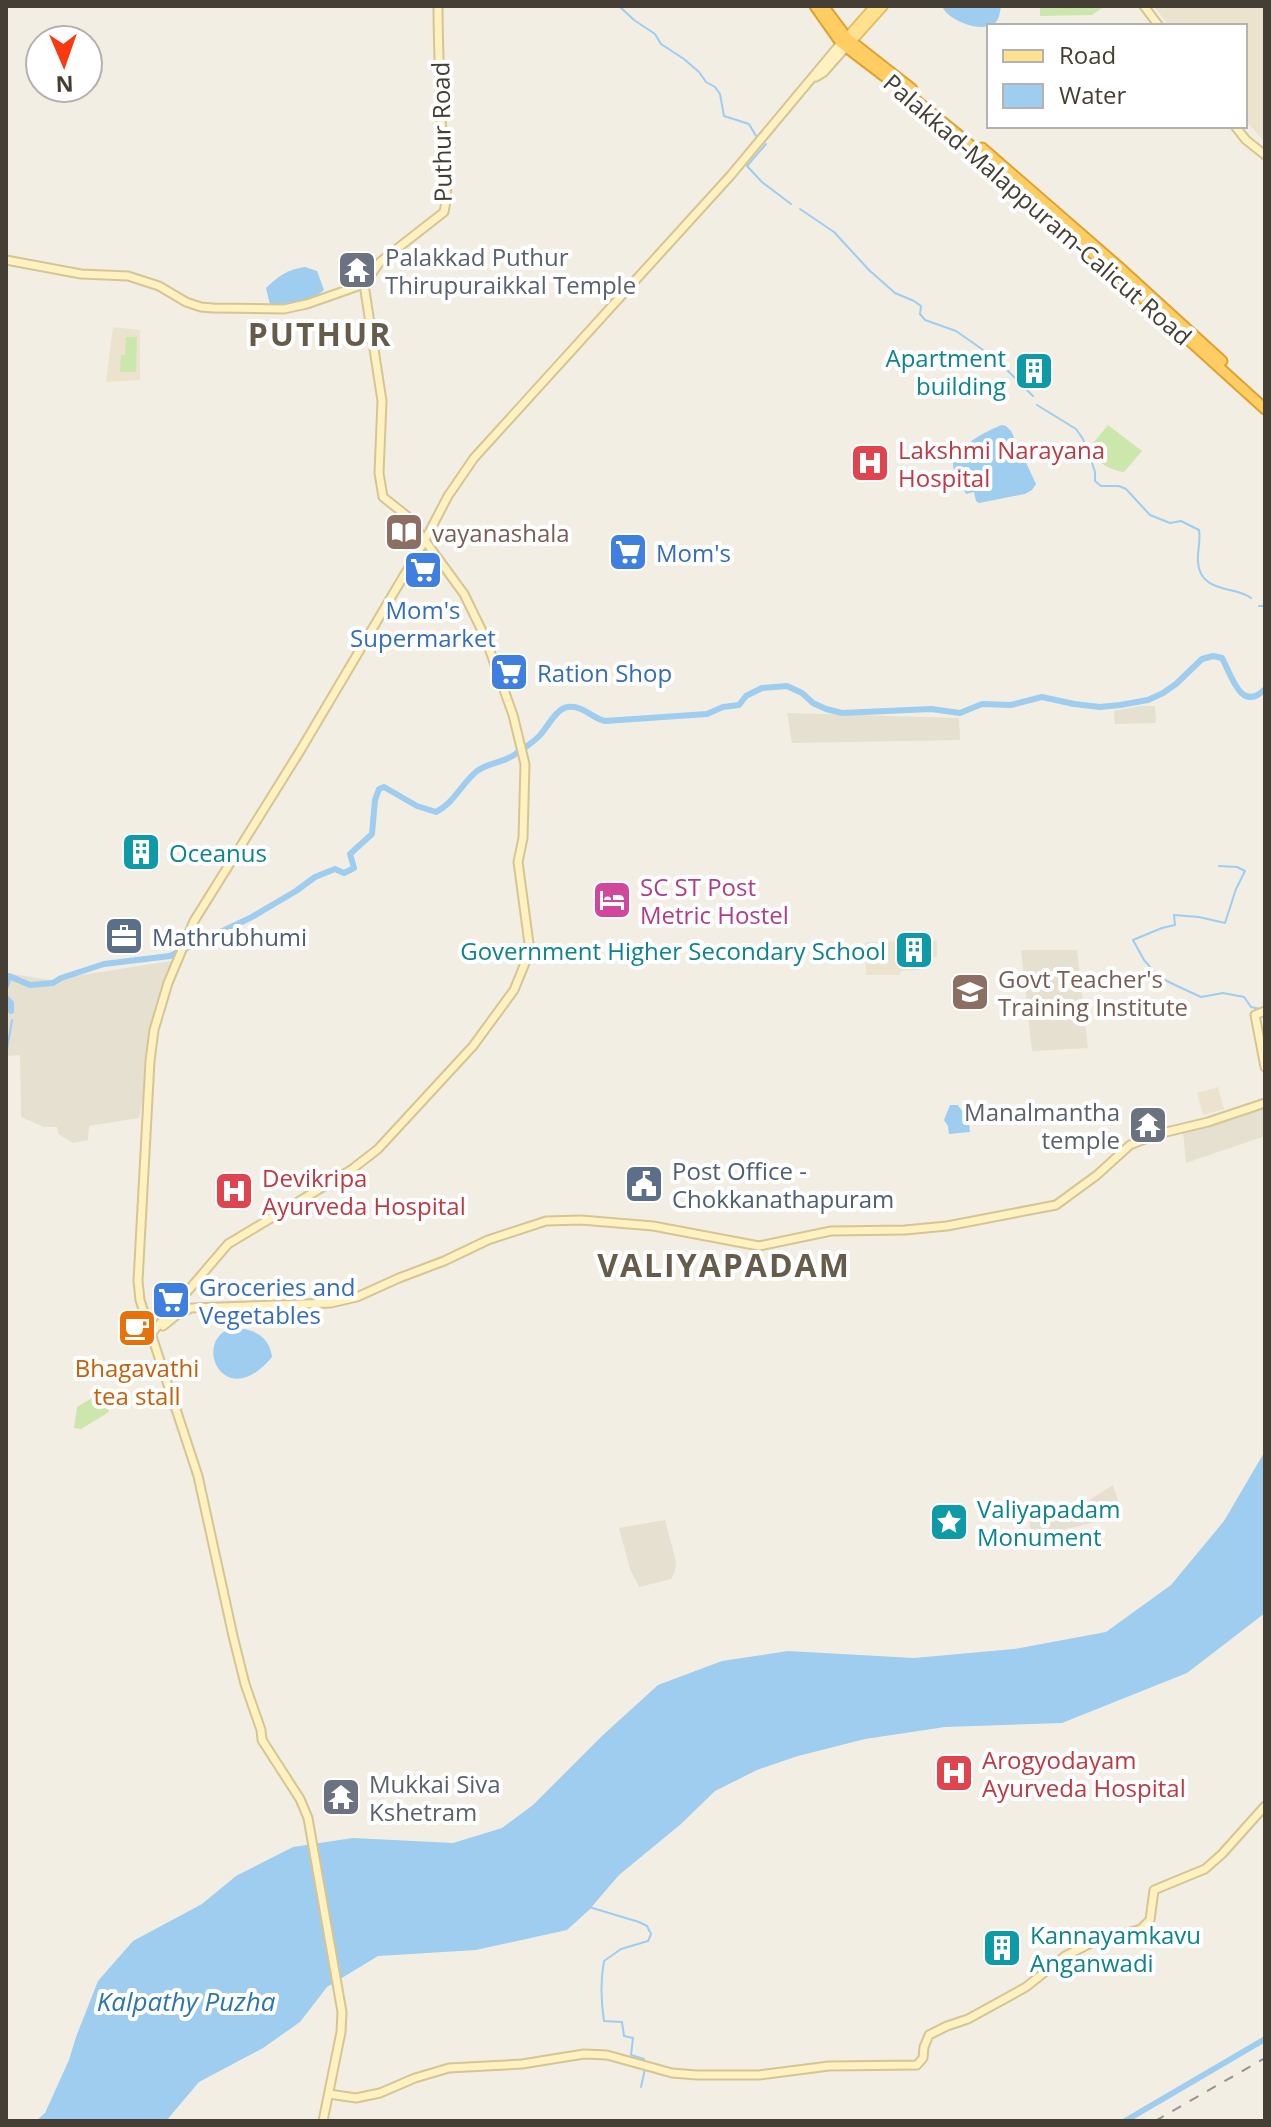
<svg xmlns="http://www.w3.org/2000/svg" width="1271" height="2127" font-family="'Open Sans',sans-serif">
	<style>
		.residential { fill: #e6e0d1 }
		.education { fill: #ebe3cd }
		.green { fill: #cbe7ab }
		.water { fill: #9ecdf0 }
		.lines { fill: none; stroke-linecap: round; stroke-linejoin: round }
		.stream { stroke: #9ecdf0; stroke-width: 2 }
		.canal { stroke: #9ecdf0; stroke-width: 6 }
		.secondary-casing { stroke: #d6c594; stroke-width: 11 }
		.primary-casing { stroke: #e4bf5f; stroke-width: 12 }
		.highway-casing { stroke: #dea231; stroke-width: 13 }
		.secondary { stroke: #fff1c0; stroke-width: 7 }
		.primary { stroke: #ffe18f; stroke-width: 8 }
		.highway { stroke: #ffcd61; stroke-width: 9 }
		.rail { stroke: #949494; stroke-width: 2; stroke-dasharray: 10 10; stroke-linecap: butt }
		.labels { text-anchor: middle; dominant-baseline: central; stroke-width: 8; stroke-linejoin: round; paint-order: stroke }
		.street-label { font-size: 24px; fill: #443e34; stroke: #fff }
		.worship-label { font-size: 24px; fill: #5b616d; stroke: #fff; text-anchor: start }
		.culture-label { font-size: 24px; fill: #0d838f; stroke: #fff; text-anchor: start }
		.health-label { font-size: 24px; fill: #be3a42; stroke: #fff; text-anchor: start }
		.education-label { font-size: 24px; fill: #785e54; stroke: #fff; text-anchor: start }
		.shop-label { font-size: 24px; fill: #366cbe; stroke: #fff; text-anchor: start }
		.hotel-label { font-size: 24px; fill: #b23c85; stroke: #fff; text-anchor: start }
		.service-label { font-size: 24px; fill: #4e5e75; stroke: #fff; text-anchor: start }
		.food-label { font-size: 24px; fill: #c56008; stroke: #fff }
		.water-label { font-size: 26px; font-style: italic; fill: #2c76b0; stroke: #fff }
		.district-label { font-size: 32px; font-weight: bold; letter-spacing: 2px; fill: #675c4b; stroke: #fff }
	</style>
	<rect width="100%" height="100%" fill="#f2eee3"/>
	<g class="residential">
		<polygon points="1140,706 1155,706 1156,720 1155,723 1115,724 1114,711"/>
		<polygon points="787,713 959,718 960,740 792,743"/>
		<polygon points="1021,950 1077,950 1088,1048 1032,1051"/>
		<polygon points="171,961 139,1118 89,1126 88,1140 73,1143 58,1134 57,1127 44,1127 21,1117 20,1055 6,1056 6,973 50,980"/>
		<polygon points="1265,1106 1265,1136 1186,1163 1183,1131 1227,1120"/>
		<polygon points="1113,1485 1120,1507 1110,1519 1031,1537 1029,1518 1081,1508 1091,1499"/>
		<polygon points="665,1520 676,1562 675,1571 671,1579 639,1587 630,1569 619,1528"/>
	</g>
	<g class="education">
		<polygon points="1154,6 1265,6 1265,142 1245,120 1245,26 1169,26"/>
		<polygon points="113,327 140,330 140,380 106,382"/>
		<polygon points="937,941 937,957 919,957 919,970 901,971 900,975 866,975 865,942"/>
		<polygon points="1218,1087 1224,1109 1203,1115 1197,1093"/>
	</g>
	<g class="green">
		<polygon points="1040,6 1105,6 1092,15 1040,16"/>
		<polygon points="126,337 137,337 136,372 120,372 121,355 125,355"/>
		<path d="M 1108,425 L 1142,451 L 1124,472 C 1106,469 1099,463 1090,447 Z"/>
		<polygon points="97,1395 106,1404 109,1412 81,1429 74,1428 77,1407"/>
	</g>
	<g class="water">
		<path d="M 942,6 L 1001,6 C 1001,7 999,18 998,19 C 989,37 947,21 942,6 Z"/>
		<path d="M 305,267 L 317,271 L 324,290 C 312,301 287,304 270,305 L 266,288 C 278,276 289,269 305,267 Z"/>
		<path d="M 1002,425 L 1006,426 L 1011,431 L 1036,484 L 1032,490 L 1025,494 L 979,503 L 976,501 L 974,492 L 966,494 C 962,486 953,474 953,464 C 953,448 988,430 1002,425 Z"/>
		<path d="M 950,1105 L 958,1105 C 961,1111 964,1111 967,1115 C 970,1120 969,1127 970,1132 L 949,1134 L 948,1126 L 944,1120 Z"/>
		<path d="M 231,1328 C 251,1328 269,1334 272,1357 C 225,1414 191,1342 231,1328 Z"/>
		<polygon points="1265,1451 1265,1613 1187,1673 1062,1723 945,1727 865,1739 798,1756 757,1770 715,1791 681,1824 619,1875 589,1910 567,1930 476,1950 378,1956 327,1987 300,2022 263,2048 199,2082 166,2121 36,2121 45,2113 69,2060 76,2037 98,1981 133,1941 202,1904 236,1876 293,1847 353,1838 453,1843 502,1828 533,1805 603,1735 658,1685 722,1661 788,1651 914,1658 1014,1649 1106,1632 1171,1585 1224,1521"/>
	</g>
	<g class="lines">
		<g class="stream">
			<polyline points="619,6 634,20 655,34 661,44 684,59 699,72 706,82 715,87 720,94 724,116 749,124 756,136"/>
			<polyline points="766,144 747,166 762,182 791,204"/>
			<polyline points="800,209 834,232 869,270 895,293 914,301 921,306 920,314 925,320 956,331 986,352 1003,366 1033,396"/>
			<path d="M 1037,405 L 1076,429 L 1083,439 L 1092,463 L 1095,472 L 1095,481 L 1101,486 L 1119,486 L 1126,489 L 1150,515 L 1170,523 L 1181,521 L 1199,530 C 1201,542 1197,551 1198,562 C 1200,594 1237,586 1251,598"/>
			<polyline points="1259,606 1265,606"/>
			<polyline points="1219,866 1237,867 1245,871 1236,889 1225,923 1199,917 1174,915 1175,925 1162,928 1133,940 1144,960 1159,977 1175,985 1201,997 1223,993 1244,997 1251,1007 1260,1009 1265,1007"/>
			<polyline points="6,1055 12,1020"/>
			<path d="M 589,1907 L 639,1922 L 647,1926 L 651,1934 L 648,1941 L 621,1949 L 604,1961 C 600,1982 601,2001 604,2021 L 622,2022 L 624,2036 L 633,2038 L 631,2055 L 644,2059"/>
			<polyline points="641,2087 645,2069"/>
		</g>
		<g class="canal">
			<path d="M 526,747 C 531,743 537,739 541,734 C 553,720 559,700 581,709 C 590,713 596,719 605,721 L 707,714 L 723,707 L 739,705 L 746,696 L 762,688 L 787,686 L 802,693 L 813,703 L 826,709 L 842,713 L 931,709 L 960,713 L 982,704 L 1011,705 L 1042,697 L 1074,704 L 1100,707 L 1120,705 L 1148,700 L 1163,693 L 1176,684 L 1202,659 L 1213,656 L 1222,658 C 1231,674 1241,714 1265,689"/>
			<path d="M 6,986 L 9,976 L 30,985 L 53,983 L 61,978 L 104,964 L 170,956 L 250,918 L 296,891 L 315,877 L 335,869 L 344,873 L 354,868 L 350,854 L 372,834 L 375,800 L 379,789 L 384,787 L 417,806 L 436,812 C 454,803 462,783 477,771 C 489,762 505,763 517,753"/>
			<polyline points="6,998 11,1003 11,1011"/>
			<polyline points="1125,2121 1265,2039"/>
		</g>
		<g class="secondary-casing">
			<g id="secondary">
				<polyline points="1144,6 1159,26"/>
				<polyline points="816,77 824,72 846,47"/>
				<polyline points="1235,126 1246,140 1265,155"/>
				<polyline points="6,260 81,274 128,276 159,286 186,302 201,307 213,308 284,309 307,304 364,284"/>
				<polyline points="1265,1011 1255,1015 1265,1067"/>
				<polyline points="163,1326 178,1314 191,1308 331,1303 357,1297 399,1278 444,1261 488,1240 546,1221 581,1220 653,1226 759,1246 831,1231 905,1230 947,1226 1056,1205 1097,1175 1130,1145 1158,1134 1208,1122 1265,1103"/>
				<path d="M 151,1334 L 228,1244 L 351,1170 L 378,1149 L 473,1046 L 514,990 L 530,951 L 518,862 L 523,838 L 525,764 L 513,715 L 485,637 L 464,594 L 407,516 L 383,497 L 379,473 L 382,401 L 364,284 L 380,262 L 444,212 C 451,181 443,150 441,119 C 440,81 438,44 438,6"/>
				<polyline points="329,2094 356,2098 380,2093 415,2078 449,2068 522,2064 584,2054 607,2055 672,2073 697,2075 759,2075 829,2066 917,2065 923,2058 924,2047 929,2035 947,2026 968,2019 1026,1987 1065,1956 1091,1943 1141,1929 1150,1920 1154,1890 1205,1869 1222,1854 1265,1806"/>
				<polyline points="323,2121 341,2032 342,2012 308,1818 300,1799 262,1740 261,1730 245,1684 233,1636 198,1476 140,1300 138,1281 150,1061 154,1030 168,983 194,921 300,751 425,540 448,496 474,458 731,175 841,43"/>
			</g>
		</g>
		<g class="primary-casing">
			<g id="primary">
				<polyline points="845,40 875,6"/>
				<polyline points="849,44 883,6"/>
			</g>
		</g>
		<g class="highway-casing">
			<g id="highway">
				<polyline points="815,6 841,43 913,98 956,133 1124,281 1265,409"/>
				<polyline points="823,6 847,38 912,89"/>
				<polyline points="982,148 1120,268 1222,361"/>
			</g>
		</g>
		<use href="#secondary" class="secondary"/>
		<use href="#primary" class="primary"/>
		<use href="#highway" class="highway"/>
		<polyline class="rail" points="1155,2121 1265,2058"/>
	</g>
	<defs>
		<g id="temple-square" transform="scale(2)"><rect x="-9" y="-9" width="18" height="18" rx="4" fill="#6b7280" stroke="#fff"/><path d="M0-6L5-2H3V0L6.5 2.5H4V6H1.5V3h-3V6H-4V2.5H-6.5L-3 0V-2H-5Z" fill="#fff"/></g>
		<g id="building-square" transform="scale(2)"><rect x="-9" y="-9" width="18" height="18" rx="4" fill="#0f9aa8" stroke="#fff"/><path d="M-4-6H4V6H1V3H-1V6H-4ZM-2.5-4.3h1.7v1.8h-1.7ZM.8-4.3h1.7v1.8H.8ZM-2.5-1h1.7V.8h-1.7ZM.8-1h1.7V.8H.8Z" fill="#fff"/></g>
		<g id="hospital-square" transform="scale(2)"><rect x="-9" y="-9" width="18" height="18" rx="4" fill="#e0444e" stroke="#fff"/><path d="M-5-5h3v3.5h4V-5h3V5h-3V1.5h-4V5h-3Z" fill="#fff"/></g>
		<g id="library-square" transform="scale(2)"><rect x="-9" y="-9" width="18" height="18" rx="4" fill="#8d6e63" stroke="#fff"/><path d="M-6-4Q-3-5.5-.7-3.5V5Q-3 3-6 4ZM6-4Q3-5.5 .7-3.5V5Q3 3 6 4Z" fill="#fff"/></g>
		<g id="supermarket-square" transform="scale(2)"><rect x="-9" y="-9" width="18" height="18" rx="4" fill="#3f7fe0" stroke="#fff"/><path d="M-6-5.5h2.5l.6 2H6L4.5 2H-2.5L-4.4-4H-6ZM-1.5 3.2a1.3 1.3 0 1 0 .1 0ZM3 3.2a1.3 1.3 0 1 0 .1 0Z" fill="#fff"/></g>
		<g id="hotel-square" transform="scale(2)"><rect x="-9" y="-9" width="18" height="18" rx="4" fill="#d1479c" stroke="#fff"/><path d="M-6-4.5h1.5V1H6V5H4.5V3h-9V5H-6ZM-4 0a1.8 1.8 0 1 1 3.6 0ZM.5 0V-2.5h3Q6-2.5 6 0Z" fill="#fff"/></g>
		<g id="office-square" transform="scale(2)"><rect x="-9" y="-9" width="18" height="18" rx="4" fill="#5c6f8a" stroke="#fff"/><path d="M-6-3h4V-5.5h4V-3h4V5H-6ZM-1-4.5V-3h2v-1.5ZM-6 0V1H6V0Z" fill="#fff"/></g>
		<g id="university-square" transform="scale(2)"><rect x="-9" y="-9" width="18" height="18" rx="4" fill="#8d6e63" stroke="#fff"/><path d="M0-5L7-2L0 1L-7-2ZM-4 1L0 2.5L4 1V4Q0 6-4 4Z" fill="#fff"/></g>
		<g id="civic-square" transform="scale(2)"><rect x="-9" y="-9" width="18" height="18" rx="4" fill="#5c6f8a" stroke="#fff"/><path d="M-.6-6.5H3V-4.5H.6V-3L4-1V1h2V6H-6V1h2V-1L-.6-3ZM-1.2 2.5V6h2.4V2.5Z" fill="#fff"/></g>
		<g id="cafe-square" transform="scale(2)"><rect x="-9" y="-9" width="18" height="18" rx="4" fill="#e8710a" stroke="#fff"/><path d="M-5.5-4.5H6V0H3Q3 3.5 0 3.5H-2.5Q-5.5 3.5-5.5 0ZM3-3.2v2h1.7v-2ZM-6 4.5H4V6H-6Z" fill="#fff"/></g>
		<g id="sight-square" transform="scale(2)"><rect x="-9" y="-9" width="18" height="18" rx="4" fill="#0f9aa8" stroke="#fff"/><path d="M0-6L1.8-2.2L6-1.7L2.9 1.2L3.7 5.4L0 3.3L-3.7 5.4L-2.9 1.2L-6-1.7L-1.8-2.2Z" fill="#fff"/></g>
	</defs>
	<g fill-rule="evenodd">
		<use href="#temple-square" x="357" y="270"/>
		<use href="#building-square" x="1034" y="371"/>
		<use href="#hospital-square" x="870" y="463"/>
		<use href="#library-square" x="404" y="532"/>
		<use href="#supermarket-square" x="628" y="552"/>
		<use href="#supermarket-square" x="423" y="570"/>
		<use href="#supermarket-square" x="509" y="672"/>
		<use href="#building-square" x="141" y="852"/>
		<use href="#hotel-square" x="612" y="900"/>
		<use href="#office-square" x="124" y="936"/>
		<use href="#building-square" x="914" y="950"/>
		<use href="#university-square" x="970" y="992"/>
		<use href="#temple-square" x="1148" y="1125"/>
		<use href="#civic-square" x="644" y="1184"/>
		<use href="#hospital-square" x="234" y="1191"/>
		<use href="#supermarket-square" x="171" y="1300"/>
		<use href="#cafe-square" x="137" y="1328"/>
		<use href="#sight-square" x="949" y="1522"/>
		<use href="#hospital-square" x="954" y="1773"/>
		<use href="#temple-square" x="341" y="1797"/>
		<use href="#building-square" x="1002" y="1948"/>
	</g>
	<g class="labels">
		<g class="street-label">
			<text transform="translate(441 132) rotate(-91)">Puthur Road</text>
			<text transform="translate(1038 209) rotate(41)">Palakkad-Malappuram-Calicut Road</text>
		</g>
		<g class="worship-label">
			<text x="385" y="256">Palakkad Puthur<tspan x="385" dy="28">Thirupuraikkal Temple</tspan></text>
			<text x="1120" y="1111" text-anchor="end">Manalmantha<tspan x="1120" dy="28">temple</tspan></text>
			<text x="369" y="1783">Mukkai Siva<tspan x="369" dy="28">Kshetram</tspan></text>
		</g>
		<g class="culture-label">
			<text x="1006" y="357" text-anchor="end">Apartment<tspan x="1006" dy="28">building</tspan></text>
			<text x="169" y="852">Oceanus</text>
			<text x="886" y="950" text-anchor="end">Government Higher Secondary School</text>
			<text x="977" y="1508">Valiyapadam<tspan x="977" dy="28">Monument</tspan></text>
			<text x="1030" y="1934">Kannayamkavu<tspan x="1030" dy="28">Anganwadi</tspan></text>
		</g>
		<g class="health-label">
			<text x="898" y="449">Lakshmi Narayana<tspan x="898" dy="28">Hospital</tspan></text>
			<text x="262" y="1177">Devikripa<tspan x="262" dy="28">Ayurveda Hospital</tspan></text>
			<text x="982" y="1759">Arogyodayam<tspan x="982" dy="28">Ayurveda Hospital</tspan></text>
		</g>
		<g class="education-label">
			<text x="432" y="532">vayanashala</text>
			<text x="998" y="978">Govt Teacher's<tspan x="998" dy="28">Training Institute</tspan></text>
		</g>
		<g class="shop-label">
			<text x="656" y="552">Mom's</text>
			<text x="423" y="609" text-anchor="middle">Mom's<tspan x="423" dy="28">Supermarket</tspan></text>
			<text x="537" y="672">Ration Shop</text>
			<text x="199" y="1286">Groceries and<tspan x="199" dy="28">Vegetables</tspan></text>
		</g>
		<g class="hotel-label">
			<text x="640" y="886">SC ST Post<tspan x="640" dy="28">Metric Hostel</tspan></text>
		</g>
		<g class="service-label">
			<text x="152" y="936">Mathrubhumi</text>
			<text x="672" y="1170">Post Office -<tspan x="672" dy="28">Chokkanathapuram</tspan></text>
		</g>
		<g class="food-label">
			<text x="137" y="1367">Bhagavathi<tspan x="137" dy="28">tea stall</tspan></text>
		</g>
		<g class="water-label">
			<text x="186" y="2001">Kalpathy Puzha</text>
		</g>
		<g class="district-label">
			<text x="320" y="333">PUTHUR</text>
			<text x="724" y="1264">VALIYAPADAM</text>
		</g>
	</g>
	<rect width="1271" height="2127" fill="none" stroke="#443e34" stroke-width="16"/>
	<rect x="987" y="24" width="260" height="104" fill="#ffffff" stroke="#b4b2ae" stroke-width="2"/>
	<rect x="1003" y="50" width="40" height="12" fill="#ffe18f" stroke="#b4b2ae" stroke-width="2"/>
	<text x="1059" y="64" font-size="24" fill="#443e34">Road</text>
	<rect x="1003" y="84" width="40" height="24" fill="#9ecdf0" stroke="#b4b2ae" stroke-width="2"/>
	<text x="1059" y="104" font-size="24" fill="#443e34">Water</text>
	<g transform="translate(64 64) rotate(178)"><circle r="38" fill="#ffffff" stroke="#b4b2ae" stroke-width="2"/>
	<path d="M0-6L14 30L0 20L-14 30Z" fill="#fc3811"/>
	<text y="-12" font-size="22" font-weight="bold" text-anchor="middle" fill="#443e34">N</text>
	</g>
</svg>
